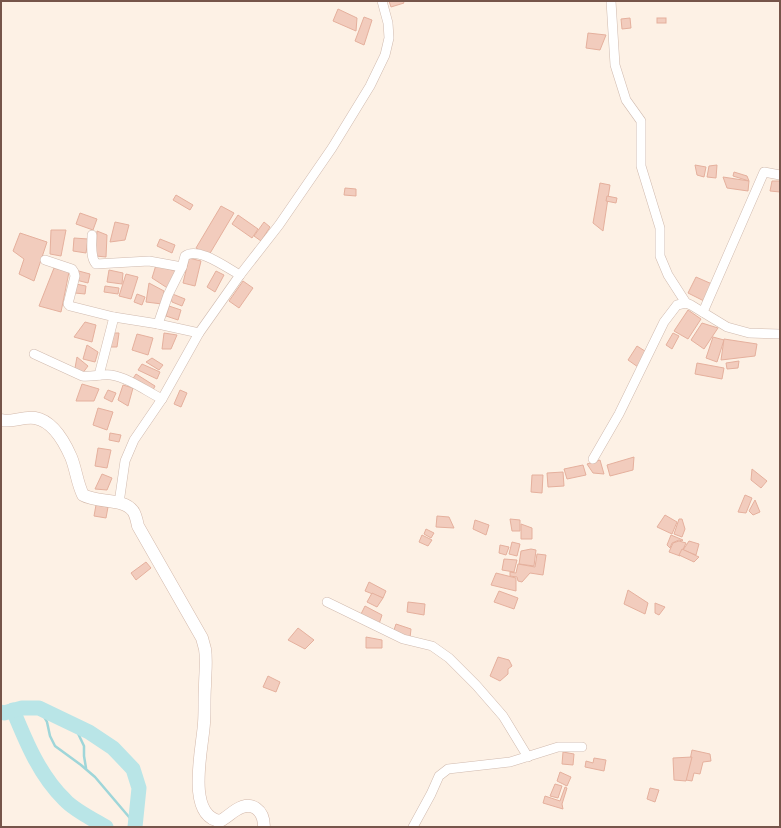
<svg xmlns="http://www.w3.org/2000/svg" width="781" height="828" font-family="Poppins,sans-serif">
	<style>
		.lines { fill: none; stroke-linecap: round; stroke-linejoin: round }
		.stream { stroke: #9fd6d9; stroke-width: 2.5 }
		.river { stroke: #b9e5e7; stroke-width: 15 }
		.building { fill: #f2ccbd; stroke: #e5b09d }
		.street-casing { stroke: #d0baae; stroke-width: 10 }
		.secondary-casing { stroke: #d3b9ab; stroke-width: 13 }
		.street { stroke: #fff; stroke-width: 9 }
		.secondary { stroke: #fff; stroke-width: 12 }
	</style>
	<rect width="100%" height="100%" fill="#fdf1e5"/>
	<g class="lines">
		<g class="stream">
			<polyline points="39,708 47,722 50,736 55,746 81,765 95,777 135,824"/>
			<polyline points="74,725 84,746 84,756 86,768"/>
		</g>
		<g class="river">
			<path d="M 13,710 C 26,742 40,776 65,800 C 74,810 94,820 106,827"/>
			<polyline points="1,712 4,713 22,708 39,708 89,732 113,748 133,769 139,788 135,827"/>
		</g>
	</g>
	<g class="building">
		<polygon points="389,1 403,1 404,3 391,7"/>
		<polygon points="338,9 357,18 356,31 333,21"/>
		<polygon points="364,17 372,20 364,45 355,41"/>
		<polygon points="630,18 631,28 622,29 621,19"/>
		<rect x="657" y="18" width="9" height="5"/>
		<polygon points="588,33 606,35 600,50 586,48"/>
		<polygon points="695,165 706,167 704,177 697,175"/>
		<polygon points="717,165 716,178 707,177 709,166"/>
		<polygon points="734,172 747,176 749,181 733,176"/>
		<polygon points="723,177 749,181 748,191 727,188"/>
		<polygon points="772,181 780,181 780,192 770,191"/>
		<polygon points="600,183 610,185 603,231 593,223"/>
		<polygon points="345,188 356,189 356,196 344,195"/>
		<polygon points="176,195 193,205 190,210 173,200"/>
		<polygon points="607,196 617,198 616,203 606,201"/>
		<polygon points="221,206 234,213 209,255 196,248"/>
		<polygon points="80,213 97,219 93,230 76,224"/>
		<polygon points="238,215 258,229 252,238 232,224"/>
		<polygon points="115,222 129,225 125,240 110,242"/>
		<polygon points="264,222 270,227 261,241 254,236"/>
		<polygon points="51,230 66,230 61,256 50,254"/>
		<polygon points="97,231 107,235 106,257 96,256"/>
		<polygon points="20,233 47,242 34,281 19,274 24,259 13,251"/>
		<polygon points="74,238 88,239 86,253 73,251"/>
		<polygon points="160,239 175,245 172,253 157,246"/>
		<polygon points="189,258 201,261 195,286 183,283"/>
		<polygon points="156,265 175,271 169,289 152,278"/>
		<polygon points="54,268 69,272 61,312 39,306"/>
		<polygon points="75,270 90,274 88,283 76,280"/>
		<polygon points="109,270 123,273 122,284 107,282"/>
		<polygon points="216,271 224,275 215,292 207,287"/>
		<polygon points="126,274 138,277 131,299 119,296"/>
		<polygon points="696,277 712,284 704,301 688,293"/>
		<polygon points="243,281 253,288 239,308 229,301"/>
		<polygon points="149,283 164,291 162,304 146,302"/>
		<polygon points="76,284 86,286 85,294 75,293"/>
		<polygon points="105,286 119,288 118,294 104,292"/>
		<polygon points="170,293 185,299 182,306 172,302"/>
		<polygon points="137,294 145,297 142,305 134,302"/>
		<polygon points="169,306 181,310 178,320 166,316"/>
		<polygon points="688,310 701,319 688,339 674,331"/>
		<polygon points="85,322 96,325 92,342 74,337"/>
		<polygon points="702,323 718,328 704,349 691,340"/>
		<polygon points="110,333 119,333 117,347 109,347"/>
		<polygon points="164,333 177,335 171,349 162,349"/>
		<polygon points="673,333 679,336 672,349 666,345"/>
		<polygon points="137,334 153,338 148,355 132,350"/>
		<polygon points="713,337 724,340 717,362 706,358"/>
		<polygon points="724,339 757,344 755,356 721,360"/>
		<polygon points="87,345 98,352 95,362 83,359"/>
		<polygon points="637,346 648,353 638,367 628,360"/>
		<polygon points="77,357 88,366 82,374 75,368"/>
		<polygon points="152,358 163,365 159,370 146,362"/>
		<polygon points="739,361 738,368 727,369 726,363"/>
		<polygon points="697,363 724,368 722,379 695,374"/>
		<polygon points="142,364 160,372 157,379 138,370"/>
		<polygon points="136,374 155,386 152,392 132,380"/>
		<polygon points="82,384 99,389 94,401 76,401"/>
		<polygon points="123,385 133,388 128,406 118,400"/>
		<polygon points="108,390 116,393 112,402 104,398"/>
		<polygon points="180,390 187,393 181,407 174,404"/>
		<polygon points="98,408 113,412 107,430 93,425"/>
		<polygon points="110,433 121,435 119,442 109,440"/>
		<polygon points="98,448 111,450 107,468 95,466"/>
		<polygon points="634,457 633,470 610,476 607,465"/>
		<polygon points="600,460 604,474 593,473 587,464"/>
		<polygon points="583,465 586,475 567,479 564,469"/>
		<polygon points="752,469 767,481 761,488 751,480"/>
		<polygon points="563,472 564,486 548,487 547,473"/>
		<polygon points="102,474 112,478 107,490 95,489"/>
		<polygon points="532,475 543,475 542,493 531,492"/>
		<polygon points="745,495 752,498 746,513 738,512"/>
		<polygon points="755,500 760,512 753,515 749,511"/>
		<polygon points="96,505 108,507 106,518 94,516"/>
		<polygon points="665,515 677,522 672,534 657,527"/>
		<polygon points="437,516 449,517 454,528 436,527"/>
		<polygon points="510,519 520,520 520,531 512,531"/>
		<polygon points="679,519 682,519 685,529 682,537 674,534"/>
		<polygon points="475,520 489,525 486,535 473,529"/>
		<polygon points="521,524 532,528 532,539 521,539"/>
		<polygon points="426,529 434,533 431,538 424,534"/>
		<polygon points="422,535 432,540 428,546 419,542"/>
		<polygon points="671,535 683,540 682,541 679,540 672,543 670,548 667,545"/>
		<polygon points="679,541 686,543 680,556 669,552 673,543"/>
		<polygon points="689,541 699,544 696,555 683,550"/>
		<polygon points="512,542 520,544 517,556 509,554"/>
		<polygon points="500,545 509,547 506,555 499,553"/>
		<polygon points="531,549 536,550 534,566 519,564 521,551"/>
		<polygon points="682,549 699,557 694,562 679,555"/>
		<polygon points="537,554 546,555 543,575 530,573 522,582 518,581 517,577 510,576 510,572 516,573 518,564 535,567"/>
		<polygon points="504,559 517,560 514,572 502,570"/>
		<polygon points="146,562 151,568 136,580 131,573"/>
		<polygon points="496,573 516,578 516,591 491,585"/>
		<polygon points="369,582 386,591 383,598 365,591"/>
		<polygon points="628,590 648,603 645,614 624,604"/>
		<polygon points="499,591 518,598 514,609 494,602"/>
		<polygon points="372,593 383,598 377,607 367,602"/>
		<polygon points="408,602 425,604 424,615 407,612"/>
		<polygon points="655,603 665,607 659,615 655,613"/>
		<polygon points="365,606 382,615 379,624 360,616"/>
		<polygon points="396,624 411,629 410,638 393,633"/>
		<polygon points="298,628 314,640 305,649 288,640"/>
		<polygon points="366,637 382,640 382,648 366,648"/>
		<polygon points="498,657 509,660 512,666 508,669 508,674 500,681 490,676"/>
		<polygon points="268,676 280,682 276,692 263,687"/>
		<polygon points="692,750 710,754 711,761 703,762 700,774 694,773 692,781 686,780"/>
		<polygon points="563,752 574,754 573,765 562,764"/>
		<polygon points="692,757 686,781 674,780 673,758"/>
		<polygon points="594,758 606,760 604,771 585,767 586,761 593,763"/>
		<polygon points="560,772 571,777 567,786 557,781"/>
		<polygon points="555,784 562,786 558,798 550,796"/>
		<polygon points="565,787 567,788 562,804 563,809 543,803 545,796 560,801"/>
		<polygon points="650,788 659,790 655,802 647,799"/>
	</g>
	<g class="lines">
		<g class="street-casing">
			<g id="street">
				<polyline points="611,1 615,65 626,100 641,121 641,166 660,228 660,256 668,275 686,303"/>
				<path d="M 92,235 C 92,245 90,257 96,264 L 149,261 L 182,267"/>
				<polyline points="45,260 72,269 74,272 75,276 68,304 70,306 114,317 158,324 199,333"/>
				<polyline points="703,312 764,172 780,175"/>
				<path d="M 158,324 L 168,295 L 182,267 L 185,256 C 198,246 227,268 240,275"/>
				<path d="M 34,354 L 82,376 C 92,377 101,374 111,375 C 129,378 146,391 162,399"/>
				<polyline points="99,375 114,317"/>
				<polyline points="593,459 619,414 664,322 677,305 686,303 691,305 727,327 749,333 780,334"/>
				<polyline points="119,503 125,461 134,440 162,399 199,333 240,275 279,225 332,148 370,86 385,55 389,38 388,23 382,1"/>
				<polyline points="327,602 403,639 432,646 449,658 476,685 503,716 528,757"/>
				<polyline points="413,827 431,794 439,776 448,769 510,762 558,747 582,747"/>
			</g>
		</g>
		<g class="secondary-casing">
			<path id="secondary" d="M 1,420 C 11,423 23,416 35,418 C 53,421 64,441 71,457 C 76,469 77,483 83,495 C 97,503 124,498 133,511 C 136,515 137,522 138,526 L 202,638 L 205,649 C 207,661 205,674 205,686 C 204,699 205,711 204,723 C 203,746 185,816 220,821 C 226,818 231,813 236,810 C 252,800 264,810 264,827"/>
		</g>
		<use href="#street" class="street"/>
		<use href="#secondary" class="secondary"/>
	</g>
	<rect width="781" height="828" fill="none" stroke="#76554a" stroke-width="4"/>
</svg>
